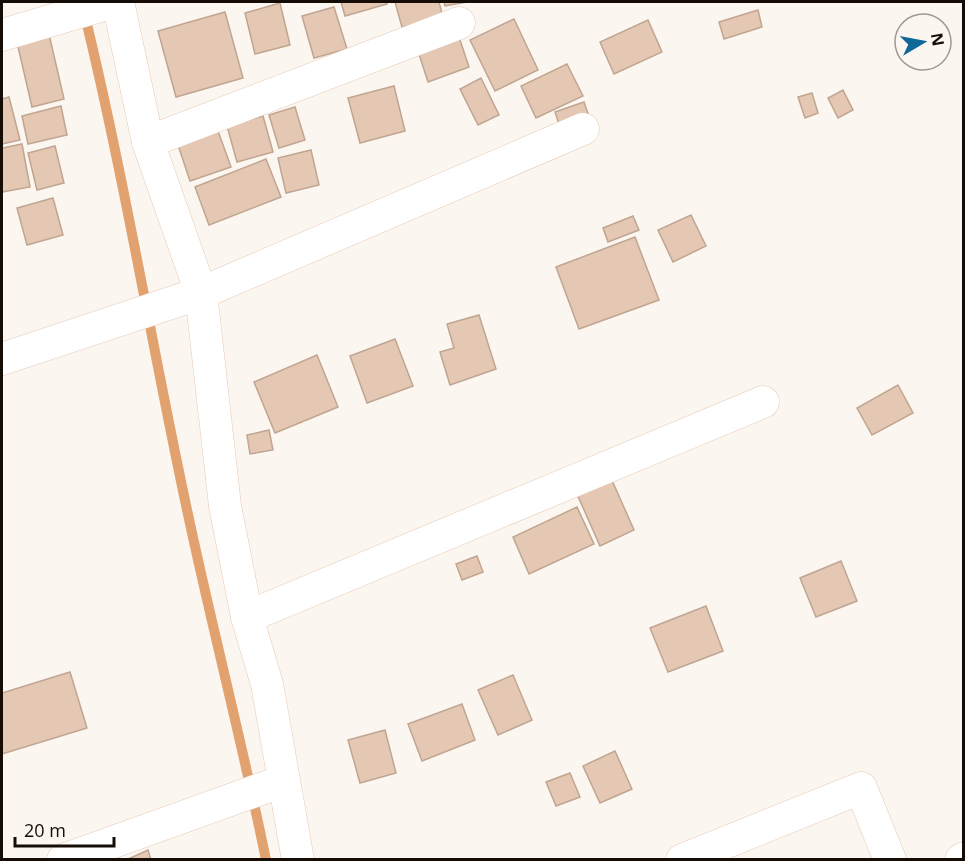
<svg xmlns="http://www.w3.org/2000/svg" width="965" height="861" font-family="'Open Sans',sans-serif">
	<style>
		.lines { fill: none; stroke-linecap: round; stroke-linejoin: round }
		.stream { stroke: #e1a26f; stroke-width: 10 }
		.building { fill: #e4c8b3; stroke: #c0a590; stroke-width: 1.5 }
		.street-casing { stroke: #e5c9b4; stroke-width: 33 }
		.street { stroke: #fff; stroke-width: 32 }
	</style>
	<rect width="100%" height="100%" fill="#fcf6f1"/>
	<g class="lines">
		<path class="stream" d="M 84,12 C 124,176 151,341 186,505 C 211,624 242,741 266,860"/>
	</g>
	<g class="building">
		<polygon points="341,2 386,2 387,4 345,16"/>
		<polygon points="395,2 439,2 443,17 402,27"/>
		<polygon points="444,2 467,2 445,6"/>
		<polygon points="280,3 290,45 255,54 245,13"/>
		<polygon points="334,7 347,49 314,58 302,16"/>
		<polygon points="758,10 762,27 724,39 719,22"/>
		<polygon points="225,12 243,78 176,97 158,31"/>
		<polygon points="514,19 538,70 495,91 470,40"/>
		<polygon points="648,20 662,52 614,74 600,42"/>
		<polygon points="48,30 64,99 32,107 16,38"/>
		<polygon points="459,37 469,67 428,82 418,51"/>
		<polygon points="567,64 583,96 536,118 521,86"/>
		<polygon points="481,78 499,115 478,125 460,89"/>
		<polygon points="394,86 405,131 360,143 348,98"/>
		<polygon points="843,90 853,110 838,118 828,98"/>
		<polygon points="812,93 818,113 805,118 798,97"/>
		<polygon points="9,97 20,140 2,144 2,99"/>
		<polygon points="584,102 591,122 562,133 555,112"/>
		<polygon points="61,106 67,135 28,144 22,116"/>
		<polygon points="295,107 305,140 279,148 269,115"/>
		<polygon points="263,116 273,152 237,162 227,126"/>
		<polygon points="218,131 231,167 190,181 178,145"/>
		<polygon points="22,144 30,187 2,192 2,148"/>
		<polygon points="55,146 64,183 37,190 28,153"/>
		<polygon points="311,150 319,185 286,193 278,158"/>
		<polygon points="266,159 281,197 209,225 195,187"/>
		<polygon points="53,198 63,235 27,245 17,208"/>
		<polygon points="691,215 706,246 673,262 658,230"/>
		<polygon points="633,216 639,230 608,242 603,228"/>
		<polygon points="635,237 659,300 579,329 556,267"/>
		<polygon points="479,315 496,369 450,385 440,352 454,348 447,324"/>
		<polygon points="395,339 413,386 367,403 350,356"/>
		<polygon points="317,355 338,407 275,433 254,382"/>
		<polygon points="898,385 913,413 872,435 857,408"/>
		<polygon points="269,430 273,450 250,454 247,435"/>
		<polygon points="607,469 634,530 600,546 573,485"/>
		<polygon points="577,507 594,544 529,574 513,537"/>
		<polygon points="477,556 483,572 462,580 456,564"/>
		<polygon points="841,561 857,601 816,617 800,578"/>
		<polygon points="706,606 723,651 668,672 650,628"/>
		<polygon points="70,672 87,728 2,754 2,693"/>
		<polygon points="513,675 532,720 498,735 478,690"/>
		<polygon points="462,704 475,740 422,761 408,724"/>
		<polygon points="385,730 396,773 360,783 348,740"/>
		<polygon points="615,751 632,789 600,803 583,766"/>
		<polygon points="570,773 580,797 556,806 546,782"/>
		<polygon points="148,850 151,860 126,860"/>
	</g>
	<g class="lines">
		<g class="street-casing">
			<g id="street">
				<polyline points="118,2 148,142 201,293 225,506 247,617 267,684 298,860"/>
				<polyline points="2,35 114,2"/>
				<polyline points="148,142 459,23"/>
				<polyline points="2,359 201,293 583,129"/>
				<polyline points="247,617 763,402"/>
				<polyline points="63,860 283,781"/>
				<polyline points="682,860 861,788 890,860"/>
				<polyline points="961,860 964,858"/>
			</g>
		</g>
		<use href="#street" class="street"/>
	</g>
	<rect width="965" height="861" fill="none" stroke="#150c05" stroke-width="6"/>
	<g transform="translate(923 42) rotate(80)"><circle r="28" fill="#fcf6f1" stroke="#a09893" stroke-width="1.5"/>
	<path d="M0-4.5L10 22L0 15L-10 22Z" fill="#0e6898"/>
	<text y="-9" font-size="16" font-weight="bold" text-anchor="middle" fill="#150c05">N</text>
	</g>
	<path d="M15 837v9h99v-9" fill="none" stroke="#150c05" stroke-width="3"/>
	<text x="24" y="837" font-size="18" fill="#150c05" stroke="#fcf6f1" stroke-width="4.5" paint-order="stroke">20 m</text>
</svg>
